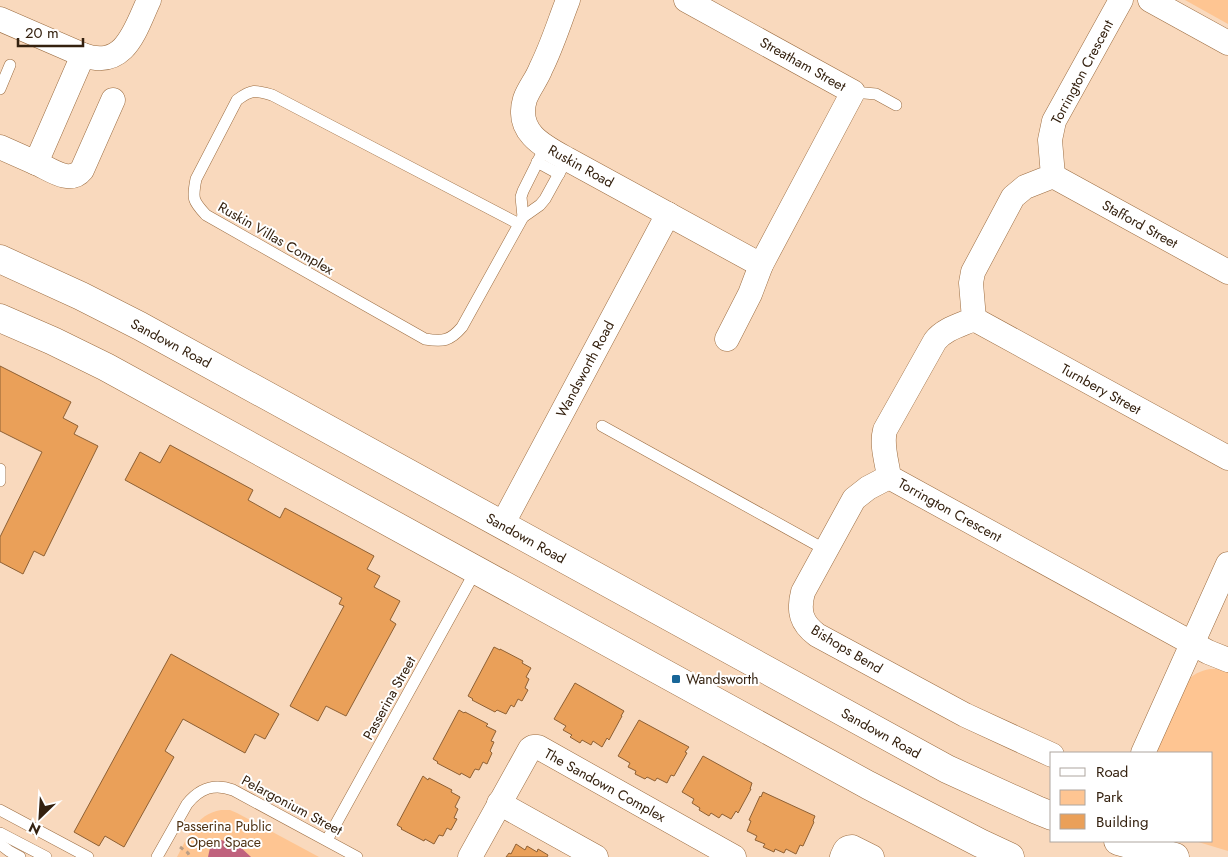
<svg xmlns="http://www.w3.org/2000/svg" width="1228" height="857" font-family="Jost,sans-serif">
	<style>
		.green { fill: #fec592 }
		.water { fill: #c0627d }
		.building { fill: #eaa059; stroke: #8e6034 }
		.lines { fill: none; stroke-linecap: round; stroke-linejoin: round }
		.lane-casing { stroke: #9b6c40; stroke-width: 12 }
		.street-casing { stroke: #9b6c40; stroke-width: 25 }
		.secondary-casing { stroke: #9b6c40; stroke-width: 29 }
		.path { stroke: #ba9e86; stroke-width: 3; stroke-dasharray: 4 4; stroke-linecap: butt }
		.lane { stroke: #fff; stroke-width: 11 }
		.street { stroke: #fff; stroke-width: 24 }
		.secondary { stroke: #fff; stroke-width: 28 }
		.poi-dot { fill: #186698; stroke: #fff; stroke-width: 2 }
		.labels { text-anchor: middle; dominant-baseline: central; stroke-width: 4; stroke-linejoin: round; paint-order: stroke }
		.street-label { font-size: 14px; fill: #34210f; stroke: #fff }
		.poi-label { font-size: 14px; fill: #34210f; stroke: #fff; text-anchor: start }
		.park-label { font-size: 14px; fill: #4e3112; stroke: #fff }
	</style>
	<rect width="100%" height="100%" fill="#f9d9bd"/>
	<g class="green">
		<polygon points="1185,0 1228,0 1228,24"/>
		<path d="M 1210,669 L 1220,669 L 1228,671 L 1228,851 L 1195,841 L 1212,841 L 1212,753 L 1154,753 L 1186,682 C 1193,674 1200,671 1210,669 Z"/>
		<path d="M 221,810 L 230,810 L 237,813 L 319,857 L 177,857 C 189,835 195,815 221,810 Z"/>
	</g>
	<polygon class="water" points="221,840 237,844 251,857 208,857 210,848"/>
	<g class="building">
		<polygon points="0,366 71,402 63,418 78,426 74,434 98,446 44,556 34,551 23,574 0,562 0,537 42,452 0,431"/>
		<polygon points="170,445 253,490 248,500 280,518 285,508 374,556 367,569 380,576 374,587 400,601 390,620 396,624 346,716 326,706 318,721 290,706 344,606 339,604 342,598 125,480 140,452 160,463"/>
		<polygon points="494,647 500,650 500,649 523,661 522,663 531,668 526,677 529,679 525,688 528,690 522,701 518,699 514,707 511,705 506,714 497,710 495,712 472,700 473,699 468,696"/>
		<polygon points="171,654 279,714 265,739 255,734 245,753 183,719 165,751 174,757 124,847 105,836 99,846 74,832"/>
		<polygon points="575,683 624,711 621,716 622,716 609,740 607,738 602,747 593,741 591,745 582,740 580,743 570,737 572,735 563,730 566,726 554,719"/>
		<polygon points="459,710 464,713 465,712 488,724 486,726 496,731 491,741 494,742 490,751 492,753 487,764 483,762 479,770 475,769 470,778 461,773 460,775 437,763 438,762 433,759"/>
		<polygon points="639,720 689,747 685,752 687,753 674,776 671,775 667,783 657,778 655,781 647,777 645,779 635,774 636,771 628,767 630,763 618,756"/>
		<polygon points="703,756 752,783 750,789 751,789 738,813 736,811 731,819 722,814 719,818 711,813 709,816 699,810 700,808 692,803 694,799 682,792"/>
		<polygon points="423,776 428,780 429,778 452,790 451,792 460,797 455,807 458,809 454,818 457,819 451,830 447,828 443,836 439,835 434,844 425,839 424,841 401,829 402,828 397,825"/>
		<polygon points="763,792 815,816 813,821 814,822 803,846 800,845 796,854 786,849 784,853 775,849 774,852 763,847 765,844 755,840 757,836 747,831 751,821 749,820 760,796 761,797"/>
		<polygon points="516,844 525,850 527,846 537,852 538,849 548,855 547,857 506,857 509,853 511,854"/>
	</g>
	<g class="lines">
		<g class="lane-casing">
			<g id="lane">
				<polyline points="0,89 10,65"/>
				<polyline points="853,92 876,94 896,105"/>
				<polyline points="537,162 559,174"/>
				<polyline points="523,217 521,197 523,191 545,147"/>
				<path d="M 519,224 L 272,95 C 255,90 252,89 237,100 L 196,179 C 192,199 193,201 206,215 L 425,339 C 443,342 450,341 462,327 L 523,217 L 540,205 L 545,199 L 567,159"/>
				<polyline points="602,426 826,550"/>
				<polyline points="0,469 0,481"/>
				<polyline points="0,810 88,857"/>
				<polyline points="0,833 46,857"/>
				<polyline points="327,840 476,570"/>
				<polyline points="0,844 9,851 20,857"/>
				<path d="M 157,857 L 187,804 C 200,788 214,783 233,790 L 357,857"/>
			</g>
		</g>
		<g class="street-casing">
			<g id="street">
				<path d="M 568,0 C 559,23 552,46 541,68 C 537,79 529,88 525,99 C 515,132 543,146 567,159 L 761,265"/>
				<polyline points="686,0 853,92 761,265 750,294 727,339"/>
				<path d="M 1121,0 L 1054,121 L 1050,140 L 1053,176 L 1025,187 L 1013,197 L 973,272 L 971,283 L 974,319 C 961,325 944,329 935,341 L 885,430 C 881,445 887,462 889,477 L 1208,652 L 1228,660"/>
				<polyline points="1150,0 1228,43"/>
				<path d="M 0,19 L 83,55 C 125,70 135,30 149,0"/>
				<polyline points="0,147 36,163 83,55"/>
				<path d="M 36,163 C 50,169 70,185 82,170 L 113,100"/>
				<polyline points="1053,176 1228,272"/>
				<polyline points="974,319 1228,458"/>
				<path d="M 889,477 L 868,488 L 854,499 L 803,592 C 798,611 801,623 817,635 L 965,715 L 1052,755"/>
				<polyline points="502,525 668,214"/>
				<polyline points="1143,753 1228,564"/>
				<polyline points="499,803 596,857"/>
				<polyline points="470,857 530,749 533,747 538,747 734,857"/>
				<path d="M 842,857 C 844,852 845,847 852,847 L 872,857"/>
			</g>
		</g>
		<g class="secondary-casing">
			<g id="secondary">
				<polyline points="0,259 81,296 140,326 947,769 1037,810 1052,816"/>
				<polyline points="0,318 53,341 106,367 868,785 980,843 1010,857"/>
				<polyline points="1118,841 1175,857"/>
			</g>
		</g>
		<polyline class="path" points="180,847 188,853 190,857"/>
		<use href="#lane" class="lane"/>
		<use href="#street" class="street"/>
		<use href="#secondary" class="secondary"/>
	</g>
	<rect class="poi-dot" x="671" y="674" width="10" height="10" rx="2.5"/>
	<g class="labels">
		<g class="street-label">
			<text transform="translate(803 64) rotate(29)">Streatham Street</text>
			<text transform="translate(1082 72) rotate(-62)">Torrington Crescent</text>
			<text transform="translate(581 166) rotate(29)">Ruskin Road</text>
			<text transform="translate(1140 224) rotate(29)">Stafford Street</text>
			<text transform="translate(276 238) rotate(30)">Ruskin Villas Complex</text>
			<text transform="translate(171 343) rotate(28)">Sandown Road</text>
			<text transform="translate(585 369) rotate(-62)">Wandsworth Road</text>
			<text transform="translate(1101 389) rotate(29)">Turnbery Street</text>
			<text transform="translate(950 510) rotate(29)">Torrington Crescent</text>
			<text transform="translate(526 538) rotate(29)">Sandown Road</text>
			<text transform="translate(847 649) rotate(31)">Bishops Bend</text>
			<text transform="translate(389 698) rotate(-61)">Passerina Street</text>
			<text transform="translate(881 733) rotate(29)">Sandown Road</text>
			<text transform="translate(605 785) rotate(29)">The Sandown Complex</text>
			<text transform="translate(292 805) rotate(28)">Pelargonium Street</text>
		</g>
		<g class="poi-label">
			<text x="686" y="679">Wandsworth</text>
		</g>
		<g class="park-label">
			<text x="224" y="826">Passerina Public<tspan x="224" dy="16">Open Space</tspan></text>
		</g>
	</g>
	<rect x="1050" y="752" width="162" height="90" fill="#ffffff" stroke="#aea69f"/>
	<rect x="1060" y="768" width="25" height="8" fill="#ffffff" stroke="#aea69f"/>
	<text x="1096" y="777" font-size="15" fill="#34210f">Road</text>
	<rect x="1060" y="790" width="25" height="15" fill="#fec592" stroke="#aea69f"/>
	<text x="1096" y="802" font-size="15" fill="#34210f">Park</text>
	<rect x="1060" y="814" width="25" height="15" fill="#eaa059" stroke="#aea69f"/>
	<text x="1096" y="827" font-size="15" fill="#34210f">Building</text>
	<g transform="translate(40 817) rotate(205)" stroke="#ffffff" stroke-width="4" paint-order="stroke">
	<path d="M0-4L9 19L0 12L-9 19Z" fill="#34210f"/>
	<text y="-8" font-size="14" font-weight="bold" text-anchor="middle" fill="#34210f">N</text>
	</g>
	<path d="M18 38v8h65v-8" fill="none" stroke="#34210f" stroke-width="2.5"/>
	<text x="25" y="38" font-size="15" fill="#34210f" stroke="#ffffff" stroke-width="4" paint-order="stroke">20 m</text>
</svg>
